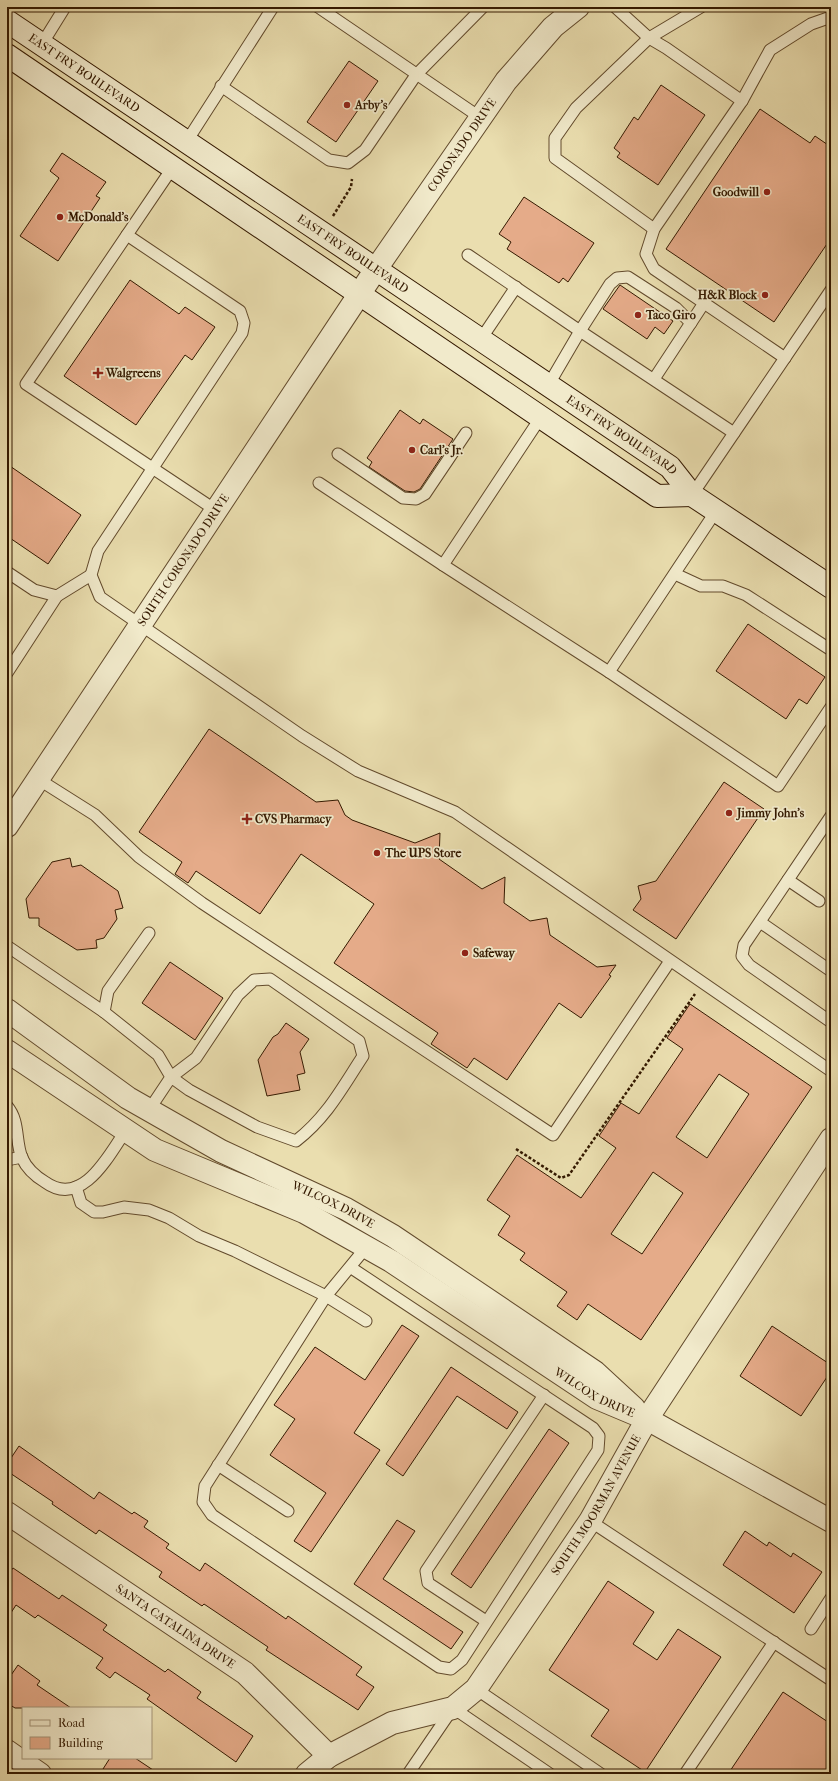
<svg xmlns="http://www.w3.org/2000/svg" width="838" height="1781" font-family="'IM FELL French Canon',serif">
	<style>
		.building { fill: #e5ab89; stroke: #341900; fill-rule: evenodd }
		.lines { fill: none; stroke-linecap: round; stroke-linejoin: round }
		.service-casing { stroke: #624a2c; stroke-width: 13 }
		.minor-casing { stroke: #624a2c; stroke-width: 24 }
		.tertiary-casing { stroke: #624a2c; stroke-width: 24 }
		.secondary-casing { stroke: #341900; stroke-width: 24 }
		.path { stroke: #341900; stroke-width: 2.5; stroke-dasharray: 3 2; stroke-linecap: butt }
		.service { stroke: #f1eacb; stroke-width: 11 }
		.minor { stroke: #f1eacb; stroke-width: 22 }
		.tertiary { stroke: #f1eacb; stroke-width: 22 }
		.secondary { stroke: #f1eacb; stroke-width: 22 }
		.poi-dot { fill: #8f2418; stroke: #f1eacb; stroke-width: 1.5 }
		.labels { text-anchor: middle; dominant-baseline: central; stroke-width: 3.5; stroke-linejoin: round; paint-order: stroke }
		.street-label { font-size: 12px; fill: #341900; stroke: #f1eacb }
		.poi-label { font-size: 12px; font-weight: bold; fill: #341900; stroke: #f1eacb; text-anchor: start }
	</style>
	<rect width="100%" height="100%" fill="#eadeaf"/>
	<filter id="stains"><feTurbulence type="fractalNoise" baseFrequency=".005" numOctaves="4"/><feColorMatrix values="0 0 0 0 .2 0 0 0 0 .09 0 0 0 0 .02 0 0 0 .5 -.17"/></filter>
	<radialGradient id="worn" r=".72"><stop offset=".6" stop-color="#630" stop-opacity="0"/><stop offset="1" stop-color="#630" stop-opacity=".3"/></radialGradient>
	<g class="building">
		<polygon points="349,61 378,81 336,142 307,122"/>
		<polygon points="661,85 705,115 658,185 617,157 620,153 614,148 634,117 638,120"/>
		<polygon points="760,109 810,143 815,136 831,147 831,238 774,322 666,249"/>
		<polygon points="62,153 106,182 96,196 100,198 58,261 20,236 59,178 50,171"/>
		<polygon points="524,197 594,243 568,282 563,278 559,283 507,249 511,242 499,234"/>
		<polygon points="130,280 179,314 185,307 215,327 192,360 185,355 136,425 64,376"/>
		<polygon points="620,285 673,321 664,334 655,327 647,339 603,309"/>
		<polygon points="400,410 420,424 423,419 453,439 420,489 414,492 405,491 369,467 372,462 367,458"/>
		<polygon points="7,464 81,515 48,564 7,536"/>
		<polygon points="748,624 825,677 807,704 799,699 786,719 716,671"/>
		<polygon points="209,729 316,802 338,800 345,815 352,820 415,843 440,833 439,859 482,889 505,877 504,903 530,921 547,918 550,935 597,967 616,965 609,975 611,976 581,1018 559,1003 507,1080 474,1058 467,1068 431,1044 438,1033 334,963 374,904 301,854 260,914 196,871 188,883 175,874 182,862 139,832"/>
		<polygon points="724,782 764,809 676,939 633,910 641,899 638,886 656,881"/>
		<polygon points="70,858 72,867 81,865 118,891 123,908 115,910 117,919 104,938 96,940 97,948 77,950 39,926 39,918 29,918 26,899 52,862"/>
		<polygon points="170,962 223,998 195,1040 142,1003"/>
		<path d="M 690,1004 L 812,1087 L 641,1340 L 588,1304 L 577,1320 L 557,1306 L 567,1292 L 520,1260 L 525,1253 L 498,1235 L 510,1216 L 487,1200 L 517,1155 L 581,1198 L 616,1148 L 599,1136 L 621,1103 L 639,1114 L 683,1049 L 667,1038 ZM 719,1074 L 749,1094 L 707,1158 L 676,1137 ZM 653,1172 L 683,1193 L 642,1254 L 611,1234 Z"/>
		<polygon points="286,1023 309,1039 300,1052 305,1073 297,1075 300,1090 267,1096 258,1060 273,1037 278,1034"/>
		<polygon points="402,1325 419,1336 354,1433 380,1450 311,1552 294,1541 326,1493 270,1455 295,1419 274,1405 315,1347 365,1380"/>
		<polygon points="772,1326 831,1365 831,1371 801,1416 740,1376"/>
		<polygon points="451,1367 518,1412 507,1429 457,1396 403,1476 386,1464"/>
		<polygon points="549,1429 569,1443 471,1588 451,1574"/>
		<polygon points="19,1446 94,1499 99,1492 132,1514 134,1512 148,1521 144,1527 169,1544 166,1548 200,1571 205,1563 286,1619 288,1616 362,1667 356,1675 374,1687 358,1710 266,1650 268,1647 204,1604 202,1606 159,1577 162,1572 99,1530 96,1534 52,1504 53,1502 7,1471 7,1464"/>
		<polygon points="397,1520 415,1531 383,1579 463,1632 451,1649 354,1584"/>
		<polygon points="745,1531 767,1546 769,1542 791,1557 793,1553 822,1572 794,1613 723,1565"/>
		<polygon points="13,1568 59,1599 62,1595 107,1625 103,1630 165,1672 168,1669 201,1692 197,1698 253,1736 236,1762 147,1699 150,1695 115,1672 110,1678 96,1668 103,1658 38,1615 35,1618 16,1605 7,1619 7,1576"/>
		<polygon points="608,1581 654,1612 633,1644 657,1660 678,1629 721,1657 645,1772 591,1736 609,1710 549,1670"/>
		<polygon points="18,1665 40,1681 37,1685 71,1708 15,1708 7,1703 7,1681"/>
		<polygon points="783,1692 831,1724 831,1774 728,1774"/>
		<polygon points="110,1758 135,1758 159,1774 110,1774 103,1769"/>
	</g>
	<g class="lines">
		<g class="service-casing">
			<g id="service">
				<polyline points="318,7 481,118"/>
				<polyline points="615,7 649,38 666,48 742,101"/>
				<polyline points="42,44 65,7"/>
				<polyline points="221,86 329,160 348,163 365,150 416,75 483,7"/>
				<polyline points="187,141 273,7"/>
				<polyline points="173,167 26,384 217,511"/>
				<polyline points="654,229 555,158 555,138 576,108 649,38 701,7"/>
				<polyline points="127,235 240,311 244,323 242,333 98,551 91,575 100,597 302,736 358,771 455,812 831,1071"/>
				<polyline points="468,255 580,331 610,284 617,278 628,277 676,308 691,323"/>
				<polyline points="481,339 516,287"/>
				<polyline points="785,358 654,269 646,254 654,229 742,101 770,50 811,24 831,17"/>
				<polyline points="654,379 704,303"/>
				<polyline points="549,384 580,331 734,433"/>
				<polyline points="338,454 403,498 416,499 425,494 466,433"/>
				<polyline points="319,483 443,565 609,672 778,786 831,707"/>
				<polyline points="692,495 831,290"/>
				<polyline points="443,565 541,417"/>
				<polyline points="7,572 34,590 57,596"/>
				<polyline points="675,574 701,586 723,586 746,595 831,650"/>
				<polyline points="609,672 716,511"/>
				<polyline points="7,673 57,596 91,575"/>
				<polyline points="38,779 95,815 139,857 202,903 553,1135 670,961"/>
				<polyline points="831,816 744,945 742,956 749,965 831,1022"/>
				<polyline points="788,880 819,901"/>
				<polyline points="760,922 831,971"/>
				<path d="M 149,933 L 108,991 L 104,1012 L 158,1055 L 171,1077 L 189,1090 L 257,1127 L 296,1141 C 327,1117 342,1088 363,1056 L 359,1041 L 270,979 L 254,980 L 238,995 L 196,1058 L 171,1077 L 149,1110"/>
				<polyline points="7,946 104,1012"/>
				<path d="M 7,1106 C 20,1121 15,1141 22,1158 C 27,1169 35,1176 45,1182 C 82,1209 109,1155 126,1130"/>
				<polyline points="7,1160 22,1157"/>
				<polyline points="76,1187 81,1203 94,1212 103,1212 124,1207 149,1210 169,1218 199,1236 235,1251 326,1296 366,1321"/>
				<polyline points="350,1267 593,1428 599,1436 598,1450 462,1660 451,1669 439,1667 212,1515 203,1502 205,1486 326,1296 368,1245"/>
				<polyline points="218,1465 288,1511"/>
				<polyline points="590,1521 831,1680"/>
				<polyline points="486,1621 428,1583 426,1571 544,1395"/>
				<polyline points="811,1629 831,1598"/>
				<polyline points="476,1689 601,1774"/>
				<polyline points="408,1774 453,1708 550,1774"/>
				<polyline points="685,1774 774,1642"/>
			</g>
		</g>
		<g class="minor-casing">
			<g id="minor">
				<path id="s1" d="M 7,1513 L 245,1673 L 329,1756"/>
				<polyline points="7,1751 40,1774"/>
				<path id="s2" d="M 307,1774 L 329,1756 L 392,1723 L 453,1708 L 476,1689 L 590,1521 L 647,1419 L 831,1139"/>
			</g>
		</g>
		<g class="tertiary-casing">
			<g id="tertiary">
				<path id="s3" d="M 7,826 L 376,269 L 506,81 L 553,27 L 578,7"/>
				<path id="s4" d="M 7,1010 L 128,1098 L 221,1151 L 346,1209 L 393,1236 L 595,1372 L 634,1408"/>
				<path id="s5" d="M 7,1051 L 155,1150 L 304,1212 L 391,1261 L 597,1398 L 647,1419 L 831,1521"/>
			</g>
		</g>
		<g class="secondary-casing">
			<g id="secondary">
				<path id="s6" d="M 7,21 L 670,467 L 692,495 L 831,587"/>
				<polyline points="7,55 657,496 692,495"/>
			</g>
		</g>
		<g class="path">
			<polyline points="333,216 351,187 352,179"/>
			<polyline points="516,1149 561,1178 569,1175 695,994"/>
		</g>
		<use href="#service" class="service"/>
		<use href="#minor" class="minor"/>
		<use href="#tertiary" class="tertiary"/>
		<use href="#secondary" class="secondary"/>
	</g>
	<g class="poi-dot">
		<circle cx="347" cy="105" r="4"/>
		<circle cx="767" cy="192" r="4"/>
		<circle cx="60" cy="217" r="4"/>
		<circle cx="765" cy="295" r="4"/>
		<circle cx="638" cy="315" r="4"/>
		<path d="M96 367h4v4h4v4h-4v4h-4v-4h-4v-4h4z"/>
		<circle cx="412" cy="450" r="4"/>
		<circle cx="729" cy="813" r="4"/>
		<path d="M245 813h4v4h4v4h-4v4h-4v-4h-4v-4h4z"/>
		<circle cx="377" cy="853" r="4"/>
		<circle cx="465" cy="953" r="4"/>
	</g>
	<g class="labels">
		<g class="street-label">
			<text stroke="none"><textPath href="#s6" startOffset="93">EAST FRY BOULEVARD</textPath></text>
			<text stroke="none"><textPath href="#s3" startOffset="819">CORONADO DRIVE</textPath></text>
			<text stroke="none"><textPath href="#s6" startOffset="417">EAST FRY BOULEVARD</textPath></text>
			<text stroke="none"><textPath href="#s6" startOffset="741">EAST FRY BOULEVARD</textPath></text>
			<text stroke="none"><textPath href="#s3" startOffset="319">SOUTH CORONADO DRIVE</textPath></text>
			<text stroke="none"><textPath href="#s4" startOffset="381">WILCOX DRIVE</textPath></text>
			<text stroke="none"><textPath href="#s5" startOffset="682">WILCOX DRIVE</textPath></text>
			<text stroke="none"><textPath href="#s2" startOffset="412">SOUTH MOORMAN AVENUE</textPath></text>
			<text stroke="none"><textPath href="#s1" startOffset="203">SANTA CATALINA DRIVE</textPath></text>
		</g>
		<g class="poi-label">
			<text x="355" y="105">Arby's</text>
			<text x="759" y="192" text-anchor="end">Goodwill</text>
			<text x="68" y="217">McDonald's</text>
			<text x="757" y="295" text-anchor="end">H&amp;R Block</text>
			<text x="646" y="315">Taco Giro</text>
			<text x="106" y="373">Walgreens</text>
			<text x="420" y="450">Carl's Jr.</text>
			<text x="737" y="813">Jimmy John's</text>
			<text x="255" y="819">CVS Pharmacy</text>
			<text x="385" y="853">The UPS Store</text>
			<text x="473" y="953">Safeway</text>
		</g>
	</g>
	<rect width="838" height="1781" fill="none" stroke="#eadeaf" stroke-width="24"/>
	<rect x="8" y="8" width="822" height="1765" fill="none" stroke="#341900" stroke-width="2"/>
	<rect x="12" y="12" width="814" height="1757" fill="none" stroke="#341900"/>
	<rect x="22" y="1707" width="130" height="52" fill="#f1eacb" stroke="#a5967a"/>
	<rect x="30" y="1720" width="20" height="6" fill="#f1eacb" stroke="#a5967a"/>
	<text x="58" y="1727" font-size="12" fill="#341900">Road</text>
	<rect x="30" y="1737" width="20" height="12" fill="#e5ab89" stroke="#a5967a"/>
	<text x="58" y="1747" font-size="12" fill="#341900">Building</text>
	<rect width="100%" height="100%" filter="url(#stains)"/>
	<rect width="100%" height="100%" fill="url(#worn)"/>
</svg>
